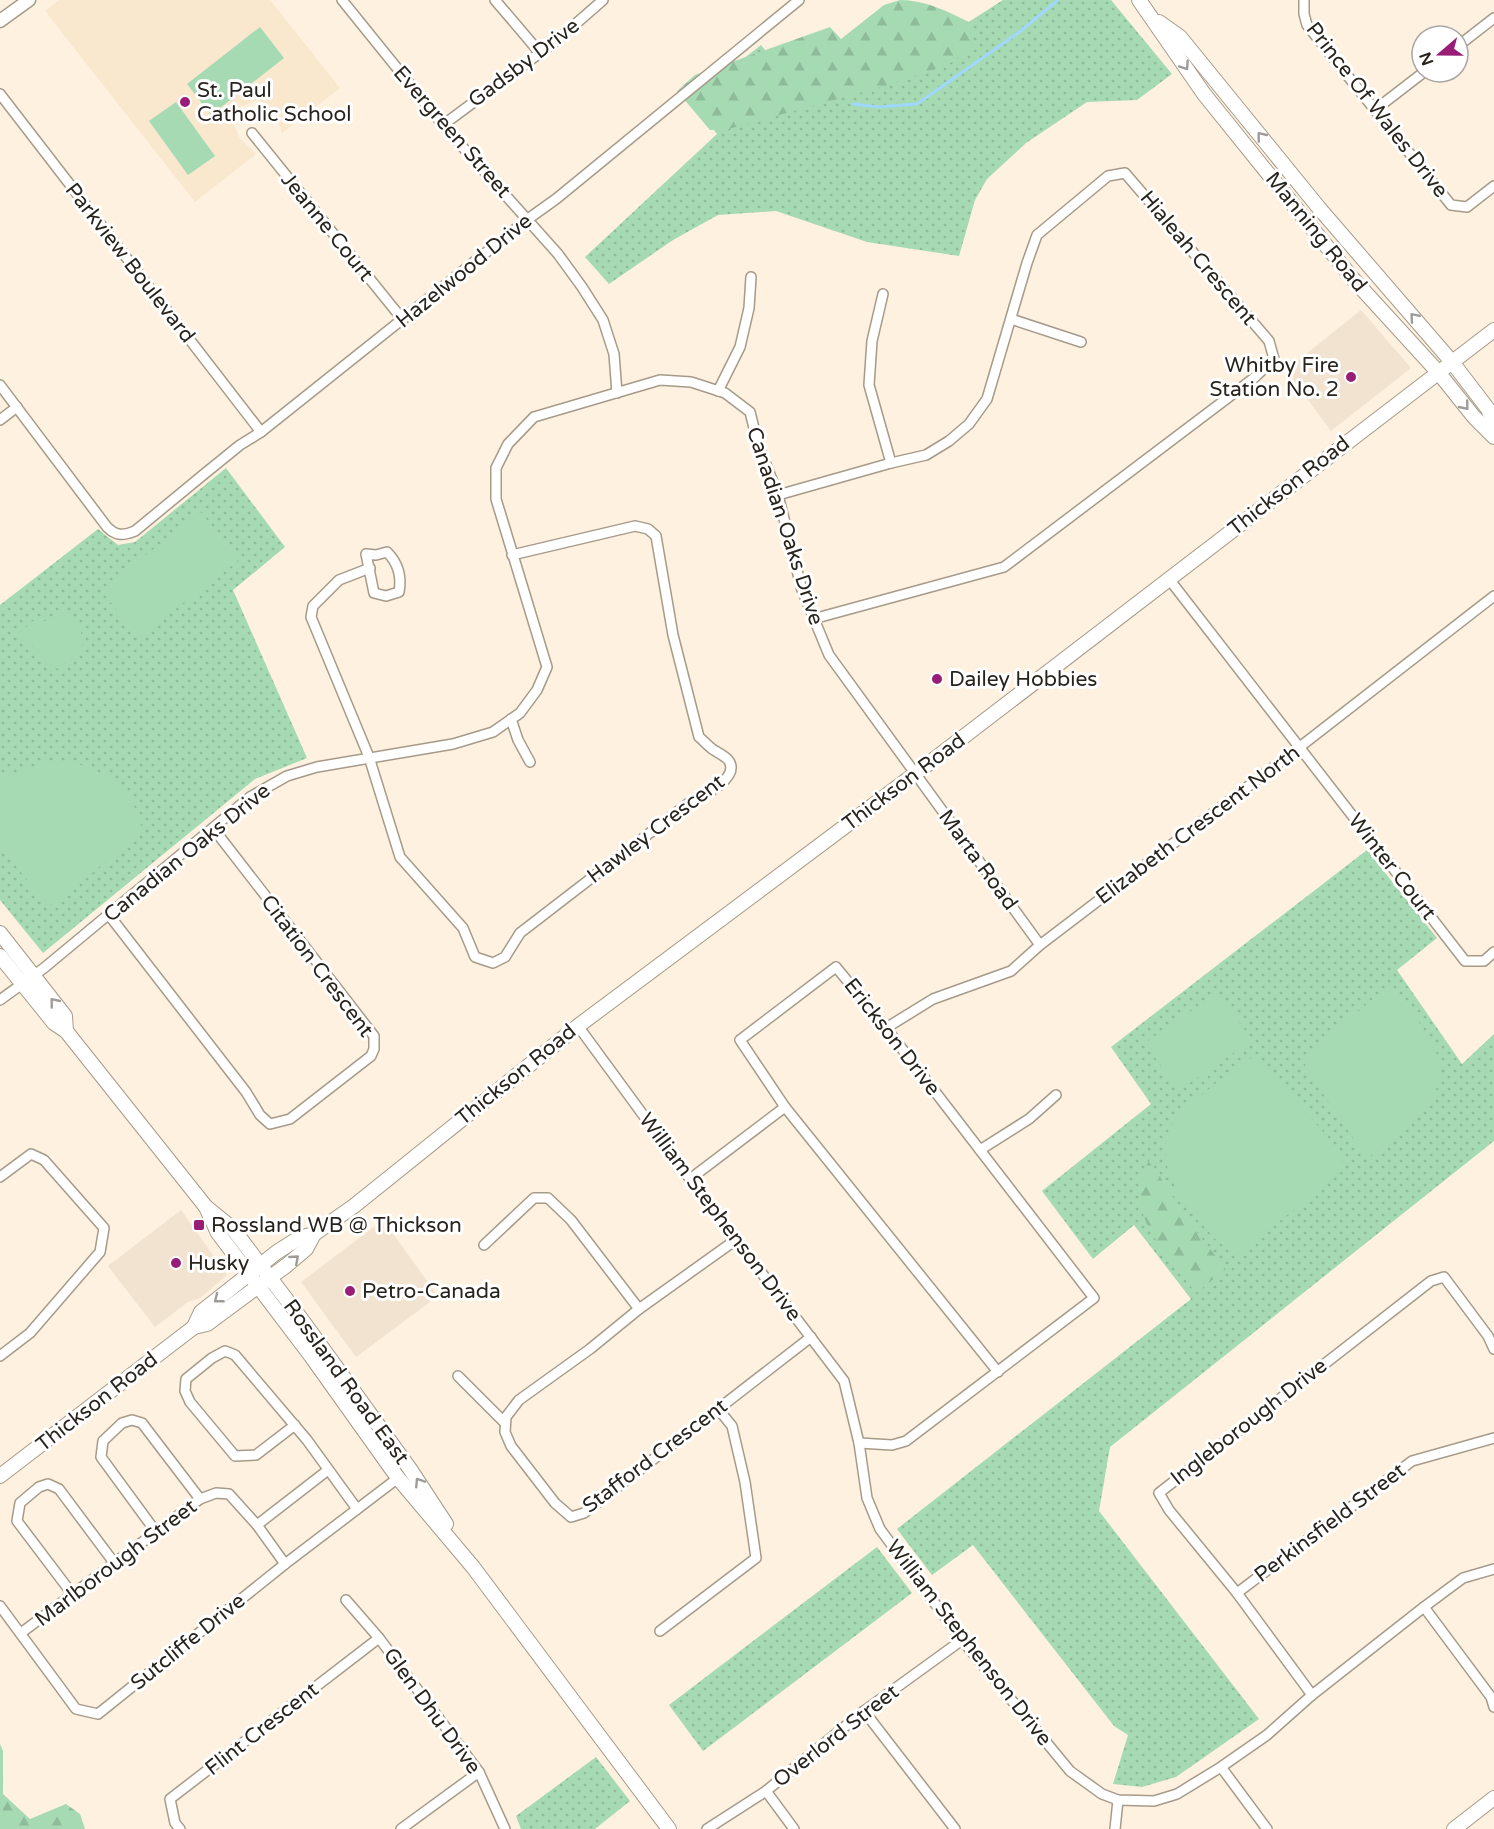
<svg xmlns="http://www.w3.org/2000/svg" width="1494" height="1829" font-family="'Varela Round',sans-serif">
	<style>
		.commercial { fill: #f1e3cf }
		.built { fill: #f9e7ce }
		.green { fill: url(#green-dots) }
		.forest { fill: url(#forest-firs) }
		.pitch { fill: #a5dab3 }
		.lines { fill: none; stroke-linecap: round; stroke-linejoin: round }
		.stream { stroke: #9fd7ff; stroke-width: 3 }
		.minor-casing { stroke: #a69a89; stroke-width: 12 }
		.tertiary-casing { stroke: #a69a89; stroke-width: 15 }
		.secondary-casing { stroke: #a69a89; stroke-width: 16 }
		.minor { stroke: #fff; stroke-width: 9 }
		.tertiary { stroke: #fff; stroke-width: 12 }
		.secondary { stroke: #fff; stroke-width: 14 }
		.oneway { stroke: #9e9c99 }
		.poi-dot { fill: #981d77; stroke: #fff; stroke-width: 2 }
		.labels { text-anchor: middle; dominant-baseline: central; stroke-width: 6; stroke-linejoin: round; paint-order: stroke }
		.street-label { font-size: 21px; fill: #28241d; stroke: #fff }
		.poi-label { font-size: 21px; fill: #28241d; stroke: #fff; text-anchor: start }
	</style>
	<defs>
		<pattern id="green-dots" width="8" height="8" patternUnits="userSpaceOnUse" patternTransform="scale(1.5)"><rect width="8" height="8" fill="#a5dab3"/><path d="M2 2h.1M6 6h.1" fill="none" stroke="#8ebb9a" stroke-width="1.8" stroke-linecap="round"/></pattern>
		<pattern id="forest-firs" width="22" height="20" patternUnits="userSpaceOnUse" patternTransform="scale(1.5)"><rect width="22" height="20" fill="#a5dab3"/><path d="M5 1l3.5 6h-7zM16 11l3.5 6h-7z" fill="#8ebb9a"/></pattern>
	</defs>
	<rect width="100%" height="100%" fill="#fef1df"/>
	<g class="commercial">
		<polygon points="1361,310 1411,368 1331,431 1286,370"/>
		<polygon points="181,1210 227,1275 200,1298 188,1302 155,1327 108,1266"/>
		<polygon points="383,1220 438,1296 356,1357 301,1282"/>
	</g>
	<polygon class="built" points="59,0 270,0 340,88 282,133 277,115 268,104 257,100 241,107 232,121 240,139 256,154 195,202 45,11"/>
	<g class="green">
		<polygon points="1003,0 1111,0 1172,74 1137,100 1087,102 1026,143 987,179 975,200 959,256 867,242 776,211 718,215 673,240 609,284 585,257 717,134 690,101 761,45 796,90 950,34"/>
		<polygon points="226,468 285,547 233,590 307,758 255,779 43,953 0,900 0,605 98,529 118,545 135,542"/>
		<polygon points="1367,850 1437,938 1397,970 1462,1064 1494,1034 1494,1141 1110,1447 1099,1511 1259,1719 1176,1777 1142,1787 1113,1784 1128,1735 1114,1726 973,1545 932,1575 897,1529 1191,1299 1134,1225 1093,1259 1042,1191 1151,1104 1111,1047"/>
		<polygon points="877,1547 912,1593 703,1751 669,1705"/>
		<polygon points="596,1757 630,1801 595,1829 521,1829 516,1816"/>
	</g>
	<g class="forest">
		<path d="M 900,0 C 925,0 947,11 969,22 L 972,47 L 949,64 L 885,86 L 725,130 L 710,130 L 677,91 L 695,75 L 830,27 L 841,39 L 884,5 Z"/>
		<path d="M 1152,1155 L 1154,1167 L 1188,1221 L 1226,1269 L 1196,1293 C 1174,1265 1138,1226 1138,1189 C 1138,1181 1148,1163 1152,1155 Z"/>
		<polygon points="0,1744 3,1751 3,1794 30,1819 66,1804 80,1814 85,1829 0,1829"/>
	</g>
	<g class="pitch">
		<polygon points="260,27 284,58 211,115 187,84"/>
		<polygon points="176,102 215,156 188,175 149,121"/>
		<polygon points="201,512 238,561 138,638 101,590"/>
		<path d="M 62,611 C 80,622 82,625 82,646 L 72,657 L 57,669 C 42,660 34,643 18,634 L 34,620 L 45,621 Z"/>
		<polygon points="74,762 106,775 133,803 143,831 55,904 46,904 0,846 0,779 40,764"/>
		<polygon points="1388,986 1414,1013 1439,1058 1440,1080 1428,1108 1367,1159 1305,1067 1306,1055"/>
		<polygon points="1218,992 1252,1040 1178,1091 1145,1043"/>
		<polygon points="1257,1054 1343,1155 1341,1172 1236,1256 1214,1238 1180,1199 1166,1164 1166,1136 1177,1116 1222,1078"/>
	</g>
	<g class="lines">
		<polyline class="stream" points="853,104 878,107 917,104 1018,33 1058,0"/>
		<g class="minor-casing">
			<g id="minor">
				<polyline points="342,0 443,125 558,254 582,287 603,320 614,354 617,393"/>
				<polyline points="495,0 540,53"/>
				<polyline points="1304,0 1304,14 1307,25 1451,205 1467,207 1494,186"/>
				<polyline points="1458,46 1494,18"/>
				<polyline points="0,94 261,432"/>
				<polyline points="1376,109 1424,72"/>
				<polyline points="443,125 556,41 603,0"/>
				<polyline points="252,133 403,320"/>
				<polyline points="883,294 872,341 869,385 891,463"/>
				<polyline points="1011,319 1081,342"/>
				<path d="M 0,385 L 107,527 C 116,536 123,536 135,531 L 203,475 L 240,445 L 261,432 L 528,219 L 556,199 L 799,0"/>
				<polyline points="718,391 740,347 749,308 751,277"/>
				<polyline points="0,420 17,407"/>
				<polyline points="778,495 891,463 926,455 949,441 969,424 987,399 1027,263 1037,235 1108,176 1125,173 1269,341 1274,359 1254,378 1004,567 813,619"/>
				<path d="M 387,552 C 398,563 402,576 399,592 L 386,596 L 374,593 L 366,554 L 376,555 Z"/>
				<path d="M 370,568 L 339,580 L 313,606 L 311,617 L 369,757 L 400,857 L 463,928 L 475,957 L 493,963 L 505,957 L 520,933 L 690,802 C 702,796 740,779 729,761 C 725,755 715,752 710,747 C 706,744 703,740 699,737 L 673,635 L 656,536 L 648,529 L 635,526 L 512,555"/>
				<polyline points="1169,579 1465,961 1484,961 1494,952"/>
				<polyline points="511,719 518,740 530,762"/>
				<polyline points="109,915 246,1092 260,1115 270,1124 290,1119 371,1056 374,1049 374,1036 213,828"/>
				<polyline points="0,1000 44,968 250,797 287,776 317,767 453,744 493,732 520,713 537,690 547,667 496,499 496,468 508,444 534,417 660,380 691,382 725,393 750,412 758,444 778,495 802,590 829,655 1040,945"/>
				<polyline points="578,1026 690,1179 844,1381 859,1443 867,1498 880,1529 962,1640 1070,1771 1102,1794 1118,1800 1154,1801 1177,1794 1221,1767 1267,1735 1312,1695 1424,1607 1463,1578 1494,1569"/>
				<polyline points="886,1028 933,999 1011,971 1040,945 1292,753 1494,596"/>
				<polyline points="980,1150 1029,1119 1056,1095"/>
				<polyline points="0,1177 31,1154 44,1160 104,1228 100,1252 30,1333 0,1356"/>
				<polyline points="690,1179 785,1107"/>
				<polyline points="737,1239 639,1309 590,1349 519,1400 506,1417 505,1432 511,1446 555,1503 571,1517 584,1513 811,1337"/>
				<polyline points="484,1245 534,1198 548,1198 571,1220 639,1309"/>
				<polyline points="458,1376 505,1423"/>
				<polyline points="295,1425 256,1455 235,1456 190,1402 185,1391 186,1379 212,1358 225,1351 235,1355 307,1440 357,1509"/>
				<polyline points="859,1443 892,1445 906,1441 1094,1298 886,1028 836,967 740,1040 785,1107 998,1372"/>
				<polyline points="257,1525 328,1470"/>
				<polyline points="156,1532 101,1457 103,1441 122,1423 132,1420 142,1423 200,1499"/>
				<polyline points="1237,1593 1412,1461 1494,1438"/>
				<polyline points="73,1595 17,1521 20,1503 39,1487 48,1484 59,1489 115,1564"/>
				<polyline points="346,1600 379,1638 479,1772 505,1829"/>
				<polyline points="0,1606 76,1709 98,1714 285,1564 398,1478"/>
				<polyline points="1424,1607 1491,1697 1494,1707"/>
				<polyline points="660,1631 756,1558 745,1482 732,1426 719,1410"/>
				<polyline points="21,1633 200,1499 216,1493 229,1494 257,1525 285,1564"/>
				<polyline points="1312,1695 1237,1593 1169,1510 1159,1493 1431,1281 1444,1277 1488,1336 1494,1349"/>
				<polyline points="864,1711 955,1829"/>
				<polyline points="1221,1767 1267,1829"/>
				<polyline points="766,1791 794,1829"/>
				<polyline points="180,1829 175,1823 170,1799 379,1638"/>
				<polyline points="401,1829 479,1772"/>
				<polyline points="707,1829 766,1791 864,1711 962,1640"/>
				<polyline points="1115,1829 1118,1800"/>
			</g>
		</g>
		<g class="tertiary-casing">
			<polyline id="tertiary" points="0,21 29,0"/>
		</g>
		<g class="secondary-casing">
			<g id="secondary">
				<polyline points="1139,0 1204,94 1353,279 1438,372 1474,417 1494,437"/>
				<polyline points="1159,22 1180,37 1319,208 1452,362 1488,409 1494,424"/>
				<polyline points="0,933 65,1016 66,1031"/>
				<polyline points="0,956 54,1023 66,1031 206,1207 233,1229 302,1320 410,1469 446,1524"/>
				<polyline points="206,1207 218,1233 311,1356 398,1478 473,1567 669,1829"/>
				<polyline points="194,1327 201,1312 277,1252 299,1238 314,1234 354,1206 578,1026 915,774 1494,330"/>
				<polyline points="0,1476 194,1327 207,1324 287,1265 306,1249 314,1234"/>
				<polyline points="1454,1829 1494,1798"/>
			</g>
		</g>
		<use href="#minor" class="minor"/>
		<use href="#tertiary" class="tertiary"/>
		<use href="#secondary" class="secondary"/>
	</g>
	<defs><path id="oneway-chevron" d="M-2-3.5L2.5 0L-2 3.5" fill="none" stroke-width="1.6" stroke-linecap="round" stroke-linejoin="round" transform="scale(1.5)"/></defs>
	<g class="oneway">
		<use href="#oneway-chevron" transform="translate(1185 66) rotate(56)"/>
		<use href="#oneway-chevron" transform="translate(1261 136) rotate(-129)"/>
		<use href="#oneway-chevron" transform="translate(1414 317) rotate(-131)"/>
		<use href="#oneway-chevron" transform="translate(1465 406) rotate(51)"/>
		<use href="#oneway-chevron" transform="translate(54 1002) rotate(-129)"/>
		<use href="#oneway-chevron" transform="translate(295 1259) rotate(-41)"/>
		<use href="#oneway-chevron" transform="translate(218 1299) rotate(142)"/>
		<use href="#oneway-chevron" transform="translate(419 1482) rotate(-123)"/>
	</g>
	<g class="poi-dot">
		<circle cx="185" cy="102" r="6"/>
		<circle cx="1351" cy="377" r="6"/>
		<circle cx="937" cy="679" r="6"/>
		<rect x="193" y="1219" width="12" height="12" rx="3"/>
		<circle cx="176" cy="1263" r="6"/>
		<circle cx="350" cy="1291" r="6"/>
	</g>
	<g class="labels">
		<g class="street-label">
			<text transform="translate(524 63) rotate(-37)">Gadsby Drive</text>
			<text transform="translate(1377 110) rotate(52)">Prince Of Wales Drive</text>
			<text transform="translate(452 132) rotate(49)">Evergreen Street</text>
			<text transform="translate(327 227) rotate(51)">Jeanne Court</text>
			<text transform="translate(1316 232) rotate(51)">Manning Road</text>
			<text transform="translate(1198 258) rotate(50)">Hialeah Crescent</text>
			<text transform="translate(130 263) rotate(52)">Parkview Boulevard</text>
			<text transform="translate(464 271) rotate(-39)">Hazelwood Drive</text>
			<text transform="translate(1289 486) rotate(-38)">Thickson Road</text>
			<text transform="translate(785 526) rotate(72)">Canadian Oaks Drive</text>
			<text transform="translate(904 782) rotate(-37)">Thickson Road</text>
			<text transform="translate(1198 825) rotate(-37)">Elizabeth Crescent North</text>
			<text transform="translate(656 829) rotate(-37)">Hawley Crescent</text>
			<text transform="translate(187 853) rotate(-39)">Canadian Oaks Drive</text>
			<text transform="translate(978 860) rotate(54)">Marta Road</text>
			<text transform="translate(1392 867) rotate(52)">Winter Court</text>
			<text transform="translate(317 966) rotate(53)">Citation Crescent</text>
			<text transform="translate(892 1037) rotate(52)">Erickson Drive</text>
			<text transform="translate(516 1075) rotate(-39)">Thickson Road</text>
			<text transform="translate(720 1217) rotate(53)">William Stephenson Drive</text>
			<text transform="translate(346 1382) rotate(54)">Rossland Road East</text>
			<text transform="translate(97 1402) rotate(-38)">Thickson Road</text>
			<text transform="translate(1249 1422) rotate(-38)">Ingleborough Drive</text>
			<text transform="translate(655 1456) rotate(-37)">Stafford Crescent</text>
			<text transform="translate(1330 1523) rotate(-37)">Perkinsfield Street</text>
			<text transform="translate(116 1563) rotate(-37)">Marlborough Street</text>
			<text transform="translate(188 1642) rotate(-39)">Sutcliffe Drive</text>
			<text transform="translate(969 1643) rotate(52)">William Stephenson Drive</text>
			<text transform="translate(432 1711) rotate(54)">Glen Dhu Drive</text>
			<text transform="translate(262 1729) rotate(-38)">Flint Crescent</text>
			<text transform="translate(836 1736) rotate(-38)">Overlord Street</text>
		</g>
		<g class="poi-label">
			<text x="197" y="90">St. Paul<tspan x="197" dy="24">Catholic School</tspan></text>
			<text x="1339" y="365" text-anchor="end">Whitby Fire<tspan x="1339" dy="24">Station No. 2</tspan></text>
			<text x="949" y="679">Dailey Hobbies</text>
			<text x="211" y="1225">Rossland WB @ Thickson</text>
			<text x="188" y="1263">Husky</text>
			<text x="362" y="1291">Petro-Canada</text>
		</g>
	</g>
	<g transform="translate(1440 54) rotate(250)"><circle r="28" fill="#ffffff" stroke="#a9a7a5" stroke-width="1.5"/>
	<path d="M0-4.5L10 22L0 15L-10 22Z" fill="#981d77"/>
	<text y="-9" font-size="16" font-weight="bold" text-anchor="middle" fill="#28241d">N</text>
	</g>
</svg>
